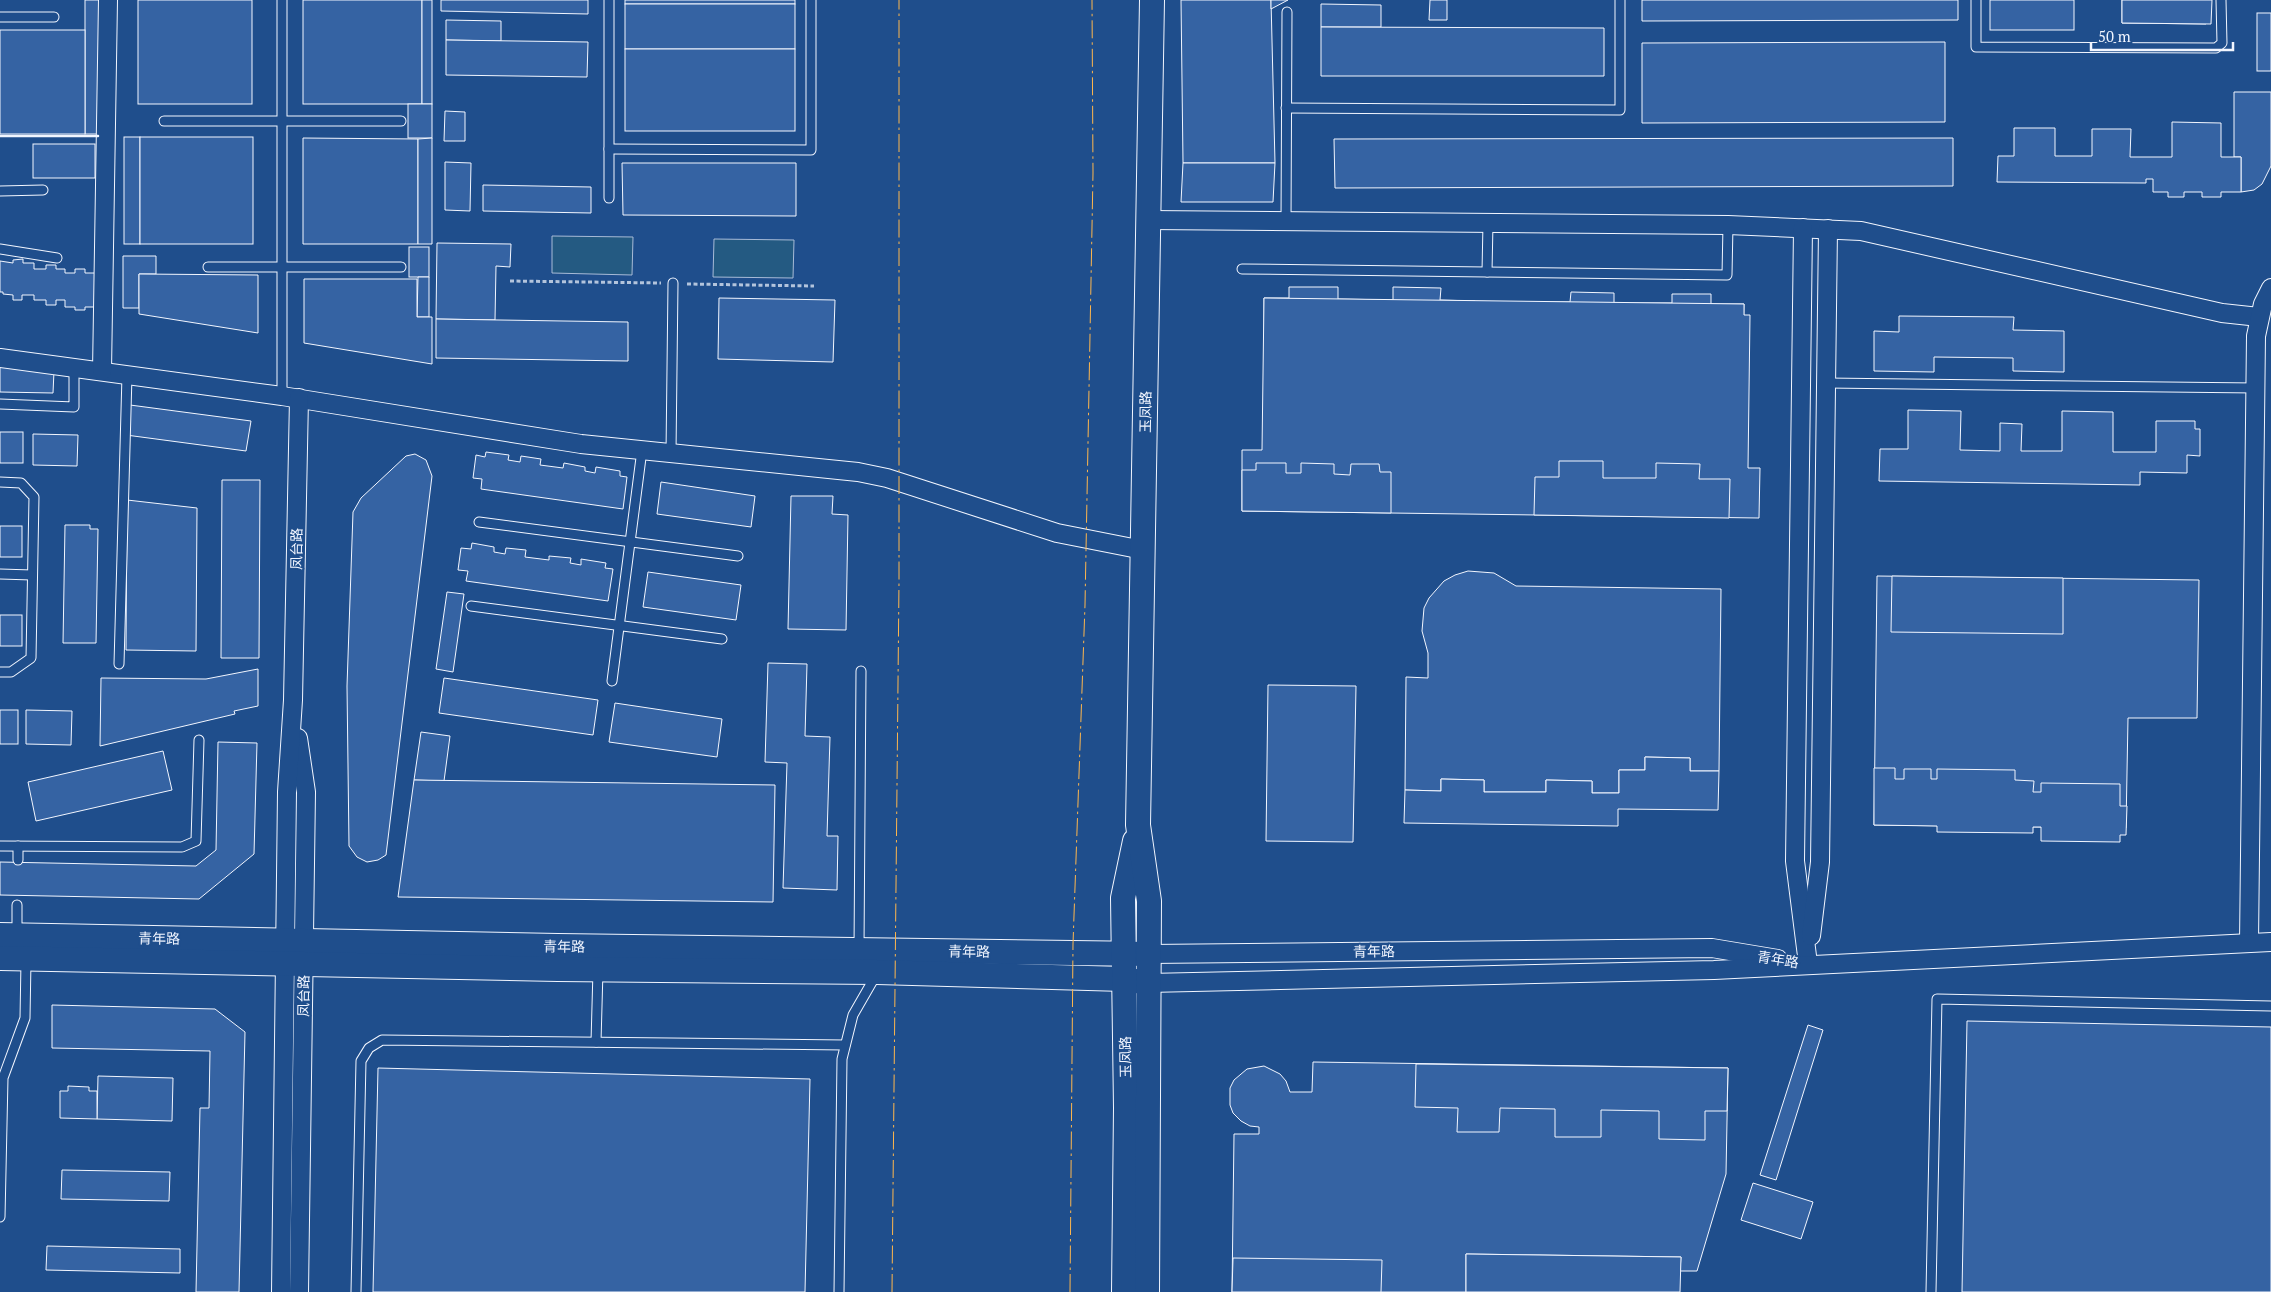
<svg xmlns="http://www.w3.org/2000/svg" width="2271" height="1292" font-family="'PT Serif','Noto Sans SC',serif">
	<style>
		.green { fill: #245a82; stroke: #a8bbd7 }
		.building { fill: #3563a3; stroke: #f2f6ff }
		.lines { fill: none; stroke-linecap: round; stroke-linejoin: round }
		.lane-casing { stroke: #f2f6ff; stroke-width: 11 }
		.street-casing { stroke: #f2f6ff; stroke-width: 20 }
		.secondary-casing { stroke: #f2f6ff; stroke-width: 26 }
		.path { stroke: #b3c4dc; stroke-width: 3; stroke-dasharray: 4 2.5; stroke-linecap: butt }
		.lane { stroke: #1f4e8c; stroke-width: 9 }
		.street { stroke: #1f4e8c; stroke-width: 18 }
		.secondary { stroke: #1f4e8c; stroke-width: 24 }
		.wall { stroke: #f2f6ff; stroke-width: 2.5 }
		.power { stroke: #ffb74d; stroke-width: 1; stroke-dasharray: 18 4 2.5 4; stroke-linecap: butt }
		.labels { text-anchor: middle; dominant-baseline: central; stroke-width: 4; stroke-linejoin: round; paint-order: stroke }
		.street-label { font-size: 14px; fill: #f2f6ff; stroke: #1f4e8c }
	</style>
	<rect width="100%" height="100%" fill="#1f4e8c"/>
	<g class="green">
		<polygon points="552,236 633,237 632,275 552,273"/>
		<polygon points="714,239 794,240 793,278 713,277"/>
	</g>
	<g class="building">
		<rect x="85" y="0" width="15" height="134"/>
		<rect x="138" y="0" width="114" height="104"/>
		<rect x="303" y="0" width="119" height="104"/>
		<rect x="422" y="0" width="10" height="104"/>
		<polygon points="441,0 588,0 588,14 441,11"/>
		<rect x="625" y="0" width="170" height="4"/>
		<polygon points="1181,0 1271,0 1275,163 1183,163"/>
		<polygon points="1271,0 1288,0 1271,9"/>
		<polygon points="1430,0 1447,0 1447,20 1429,20"/>
		<polygon points="1642,0 1958,0 1958,20 1642,21"/>
		<rect x="1990" y="0" width="84" height="30"/>
		<polygon points="2122,0 2206,0 2206,24 2122,23"/>
		<polygon points="2122,0 2212,0 2211,24 2122,23"/>
		<rect x="625" y="4" width="170" height="45"/>
		<polygon points="1321,4 1381,5 1381,27 1321,27"/>
		<rect x="2257" y="13" width="14" height="58"/>
		<polygon points="446,20 501,21 501,41 446,40"/>
		<polygon points="1321,27 1604,28 1604,76 1321,76"/>
		<rect x="0" y="30" width="85" height="104"/>
		<polygon points="446,40 588,42 587,77 446,75"/>
		<polygon points="1945,42 1945,122 1642,123 1642,43"/>
		<rect x="625" y="49" width="170" height="82"/>
		<polygon points="2234,92 2271,92 2271,166 2262,184 2254,190 2241,192 2241,157 2234,157"/>
		<rect x="408" y="104" width="24" height="34"/>
		<polygon points="445,111 465,112 465,141 444,141"/>
		<polygon points="2172,122 2221,123 2221,157 2241,157 2241,192 2221,192 2221,197 2202,197 2202,192 2184,192 2184,197 2168,197 2168,192 2153,192 2153,179 2146,179 2146,183 1997,182 1998,156 2014,156 2014,128 2055,128 2055,156 2092,156 2092,129 2131,129 2130,157 2172,157"/>
		<rect x="124" y="137" width="16" height="107"/>
		<rect x="140" y="137" width="113" height="107"/>
		<polygon points="303,138 418,139 418,244 303,244"/>
		<polygon points="432,138 432,244 418,244 418,139"/>
		<polygon points="1953,138 1953,186 1335,188 1334,139"/>
		<rect x="33" y="144" width="62" height="34"/>
		<polygon points="445,162 471,163 470,211 445,210"/>
		<polygon points="622,163 796,163 796,216 623,215"/>
		<polygon points="1183,163 1275,163 1273,202 1181,202"/>
		<polygon points="483,185 591,187 591,213 483,211"/>
		<polygon points="437,243 511,244 510,267 496,266 495,320 436,319"/>
		<rect x="409" y="247" width="20" height="30"/>
		<polygon points="123,256 156,256 156,274 139,274 139,308 123,308"/>
		<polygon points="23,259 23,263 34,263 34,269 46,269 46,265 56,265 56,269 65,269 65,273 75,273 75,269 85,269 85,273 95,273 95,307 85,307 85,310 75,310 75,307 65,307 65,300 56,300 56,305 46,305 46,300 34,300 34,295 22,295 22,300 13,300 13,295 3,294 3,292 0,292 0,261 13,263 13,260"/>
		<polygon points="139,274 258,275 258,333 139,314"/>
		<polygon points="418,277 429,277 429,317 417,317"/>
		<polygon points="304,279 417,279 417,317 432,317 432,364 304,343"/>
		<polygon points="1289,287 1338,287 1338,299 1393,300 1393,287 1441,288 1440,300 1475,301 1475,341 1438,341 1438,355 1395,354 1395,340 1341,339 1341,353 1302,353 1302,339 1264,338 1264,298 1289,298"/>
		<polygon points="1571,292 1614,293 1614,303 1672,303 1672,294 1711,294 1711,304 1744,304 1743,342 1707,342 1707,350 1676,350 1676,341 1663,341 1663,346 1621,346 1621,341 1608,340 1608,348 1578,348 1578,340 1543,340 1544,302 1570,302"/>
		<polygon points="719,298 835,300 833,362 718,359"/>
		<polygon points="1264,298 1744,304 1744,315 1750,315 1748,468 1760,468 1759,518 1242,511 1242,450 1262,450"/>
		<polygon points="1899,316 2014,317 2013,330 2064,331 2064,372 2013,371 2013,358 1934,357 1934,372 1874,371 1874,331 1899,332"/>
		<polygon points="436,319 628,322 628,361 436,358"/>
		<polygon points="0,363 54,371 53,393 0,392"/>
		<polygon points="130,405 251,421 246,451 126,435"/>
		<polygon points="1908,410 1961,411 1960,450 2000,451 2000,423 2022,424 2021,451 2062,451 2062,411 2113,412 2113,452 2156,452 2156,421 2195,421 2195,429 2200,429 2200,456 2187,455 2187,473 2140,472 2140,485 1879,481 1880,449 1908,449"/>
		<rect x="0" y="432" width="23" height="31"/>
		<polygon points="33,434 78,435 77,466 33,465"/>
		<polygon points="486,452 509,455 508,460 520,462 521,456 541,459 540,465 563,468 564,463 585,467 585,471 595,473 596,467 620,471 620,476 627,477 623,509 481,489 482,479 473,478 476,455 485,457"/>
		<polygon points="415,454 426,460 432,476 386,855 378,860 367,862 357,857 349,846 347,686 353,512 361,498 406,456"/>
		<polygon points="1559,461 1603,461 1603,478 1656,478 1656,463 1700,464 1699,479 1730,479 1729,518 1534,515 1535,477 1559,477"/>
		<polygon points="1256,463 1286,463 1286,473 1301,473 1301,463 1334,464 1334,474 1350,475 1351,464 1379,464 1380,472 1391,472 1391,513 1242,511 1242,470 1256,470"/>
		<polygon points="222,480 260,480 259,658 221,658"/>
		<polygon points="661,482 755,496 751,527 657,514"/>
		<polygon points="791,496 833,496 832,514 848,515 846,630 788,629"/>
		<polygon points="127,500 197,508 196,651 126,650"/>
		<polygon points="65,525 90,525 90,529 98,529 96,643 63,643"/>
		<rect x="0" y="526" width="22" height="31"/>
		<polygon points="472,543 494,547 494,552 505,554 506,548 526,550 525,557 549,560 549,556 571,558 570,563 581,565 581,559 606,563 605,568 613,569 608,601 466,581 468,571 458,570 461,548 471,549"/>
		<polygon points="1468,571 1494,573 1516,586 1721,589 1719,771 1690,771 1690,758 1645,757 1645,770 1619,770 1619,793 1592,793 1592,781 1546,780 1546,792 1484,792 1484,780 1441,779 1441,791 1405,790 1406,677 1428,678 1428,653 1422,631 1424,608 1429,598 1444,581 1455,575"/>
		<polygon points="648,572 741,585 736,620 643,607"/>
		<polygon points="1877,576 2199,580 2197,718 2128,718 2126,828 1874,825"/>
		<polygon points="1892,576 2063,578 2063,634 1891,632"/>
		<polygon points="447,592 464,594 453,672 436,669"/>
		<rect x="0" y="615" width="22" height="31"/>
		<polygon points="768,663 807,664 805,736 830,737 827,836 838,836 837,890 783,888 787,763 765,762"/>
		<polygon points="258,669 258,706 234,711 235,714 100,746 101,678 206,679"/>
		<polygon points="444,678 598,700 593,735 439,713"/>
		<polygon points="1268,685 1356,686 1353,842 1266,841"/>
		<polygon points="615,703 722,719 717,757 609,742"/>
		<rect x="0" y="710" width="18" height="34"/>
		<polygon points="26,710 72,711 71,745 26,744"/>
		<polygon points="421,732 450,736 444,781 414,780"/>
		<polygon points="218,742 257,743 254,854 199,899 0,895 0,862 196,866 216,850"/>
		<polygon points="163,751 172,790 36,821 28,782"/>
		<polygon points="1645,757 1690,758 1690,771 1719,771 1718,810 1618,809 1618,826 1404,823 1405,790 1441,791 1441,779 1484,780 1484,792 1546,792 1546,780 1592,781 1592,793 1619,793 1619,770 1645,770"/>
		<polygon points="1874,768 1895,768 1895,779 1904,779 1904,769 1931,769 1931,779 1937,779 1937,769 2015,770 2015,780 2034,781 2033,792 2041,792 2041,783 2120,784 2120,806 2127,806 2126,835 2120,835 2120,842 2041,841 2041,827 2033,827 2033,833 1937,832 1937,826 1874,825"/>
		<polygon points="414,780 775,785 773,902 398,897"/>
		<polygon points="52,1005 215,1009 245,1032 239,1292 196,1292 200,1108 209,1108 210,1051 52,1048"/>
		<polygon points="1967,1021 2271,1027 2271,1292 1962,1292"/>
		<polygon points="1808,1025 1823,1030 1776,1180 1760,1175"/>
		<polygon points="1313,1062 1728,1068 1726,1174 1697,1271 1680,1271 1681,1257 1466,1254 1466,1292 1232,1292 1234,1134 1259,1134 1259,1127 1250,1126 1241,1121 1233,1113 1230,1105 1230,1088 1234,1080 1247,1069 1264,1066 1280,1074 1286,1081 1290,1092 1312,1092"/>
		<polygon points="1416,1064 1728,1068 1727,1111 1705,1111 1705,1140 1659,1139 1659,1111 1601,1110 1601,1137 1555,1137 1555,1109 1500,1108 1499,1132 1457,1132 1458,1108 1415,1107"/>
		<polygon points="378,1068 810,1079 805,1292 373,1292"/>
		<polygon points="98,1076 173,1078 172,1121 97,1119"/>
		<polygon points="68,1086 89,1087 89,1091 97,1091 97,1119 60,1118 60,1091 68,1091"/>
		<polygon points="62,1170 170,1172 169,1201 61,1199"/>
		<polygon points="1753,1183 1813,1202 1801,1239 1741,1220"/>
		<polygon points="47,1246 180,1249 180,1273 46,1270"/>
		<polygon points="1466,1254 1681,1257 1680,1292 1466,1292"/>
		<polygon points="1233,1258 1382,1260 1381,1292 1232,1292"/>
	</g>
	<g class="lines">
		<g class="lane-casing">
			<g id="lane">
				<polyline points="282,0 282,396"/>
				<polyline points="1976,0 1976,47 2216,48 2222,43 2221,0"/>
				<polyline points="0,17 54,17"/>
				<polyline points="1286,108 1620,110 1620,0"/>
				<polyline points="164,121 401,121"/>
				<polyline points="609,149 811,150 811,0"/>
				<polyline points="0,191 43,190"/>
				<polyline points="609,198 609,0"/>
				<polyline points="1286,221 1287,12"/>
				<polyline points="0,249 57,258"/>
				<polyline points="208,267 401,267"/>
				<polyline points="1242,269 1727,275 1728,225"/>
				<polyline points="1487,272 1488,223"/>
				<polyline points="1826,383 2256,388"/>
				<polyline points="0,404 74,407 74,369"/>
				<polyline points="671,453 673,283"/>
				<polyline points="0,482 21,483 34,497 31,658 11,672 0,672"/>
				<polyline points="479,522 738,556"/>
				<polyline points="0,574 32,575"/>
				<polyline points="471,606 722,639"/>
				<polyline points="119,664 127,375"/>
				<polyline points="612,681 642,450"/>
				<polyline points="0,846 182,847 196,841 199,740"/>
				<polyline points="18,860 18,846"/>
				<polyline points="17,935 17,905"/>
				<polyline points="859,949 861,671"/>
				<polyline points="596,1042 598,970"/>
				<polyline points="0,1217 3,1078 25,1018 26,961"/>
				<polyline points="356,1292 361,1061 369,1048 382,1040 845,1045"/>
				<polyline points="839,1292 842,1059 853,1015 876,975"/>
				<polyline points="1931,1292 1937,999 2271,1006"/>
			</g>
		</g>
		<g class="street-casing">
			<g id="street">
				<polyline points="1148,220 1728,225 1861,231 2222,313 2259,317"/>
				<polyline points="1803,228 1795,861 1808,964"/>
				<polyline points="0,358 282,396 581,444 858,472 887,478 1057,533 1143,550"/>
				<polyline points="102,371 108,0"/>
				<polyline points="298,738 306,792 299,1292"/>
				<polyline points="1811,936 1820,862 1828,229"/>
				<polyline points="2249,942 2256,336 2263,304 2271,288"/>
				<polyline points="1149,954 1712,948 1778,959"/>
				<polyline points="1148,983 1714,970 2271,942"/>
				<polyline points="281,1292 287,792 293,700 299,398"/>
			</g>
		</g>
		<g class="secondary-casing">
			<g id="secondary">
				<polyline points="0,935 558,946 1149,954"/>
				<polyline points="0,958 558,969 877,972 1124,979 1148,983"/>
				<polyline points="1124,1292 1126,1108 1123,898 1135,841"/>
				<polyline points="1147,1292 1149,901 1138,825 1152,0"/>
			</g>
		</g>
		<g class="path">
			<polyline points="510,281 661,283"/>
			<polyline points="687,284 814,286"/>
		</g>
		<use href="#lane" class="lane"/>
		<use href="#street" class="street"/>
		<use href="#secondary" class="secondary"/>
		<polyline class="wall" points="0,136 98,136"/>
		<g class="power">
			<polyline points="892,1292 899,582 899,0"/>
			<polyline points="1070,1292 1073,944 1085,605 1093,173 1092,0"/>
		</g>
	</g>
	<g class="labels">
		<g class="street-label">
			<text transform="translate(1145 412) rotate(-89)">玉凤路</text>
			<text transform="translate(296 549) rotate(-89)">凤台路</text>
			<text transform="translate(159 938) rotate(1)">青年路</text>
			<text transform="translate(564 946) rotate(1)">青年路</text>
			<text transform="translate(969 951) rotate(1)">青年路</text>
			<text transform="translate(1374 951) rotate(-1)">青年路</text>
			<text transform="translate(1778 959) rotate(9)">青年路</text>
			<text transform="translate(303 996) rotate(-89)">凤台路</text>
			<text transform="translate(1125 1057) rotate(-91)">玉凤路</text>
		</g>
	</g>
	<path d="M2091 42v8h142v-8" fill="none" stroke="#f2f6ff" stroke-width="2.5"/>
	<text x="2098" y="42" font-size="15" fill="#f2f6ff" stroke="#1f4e8c" stroke-width="4" paint-order="stroke">50 m</text>
</svg>
